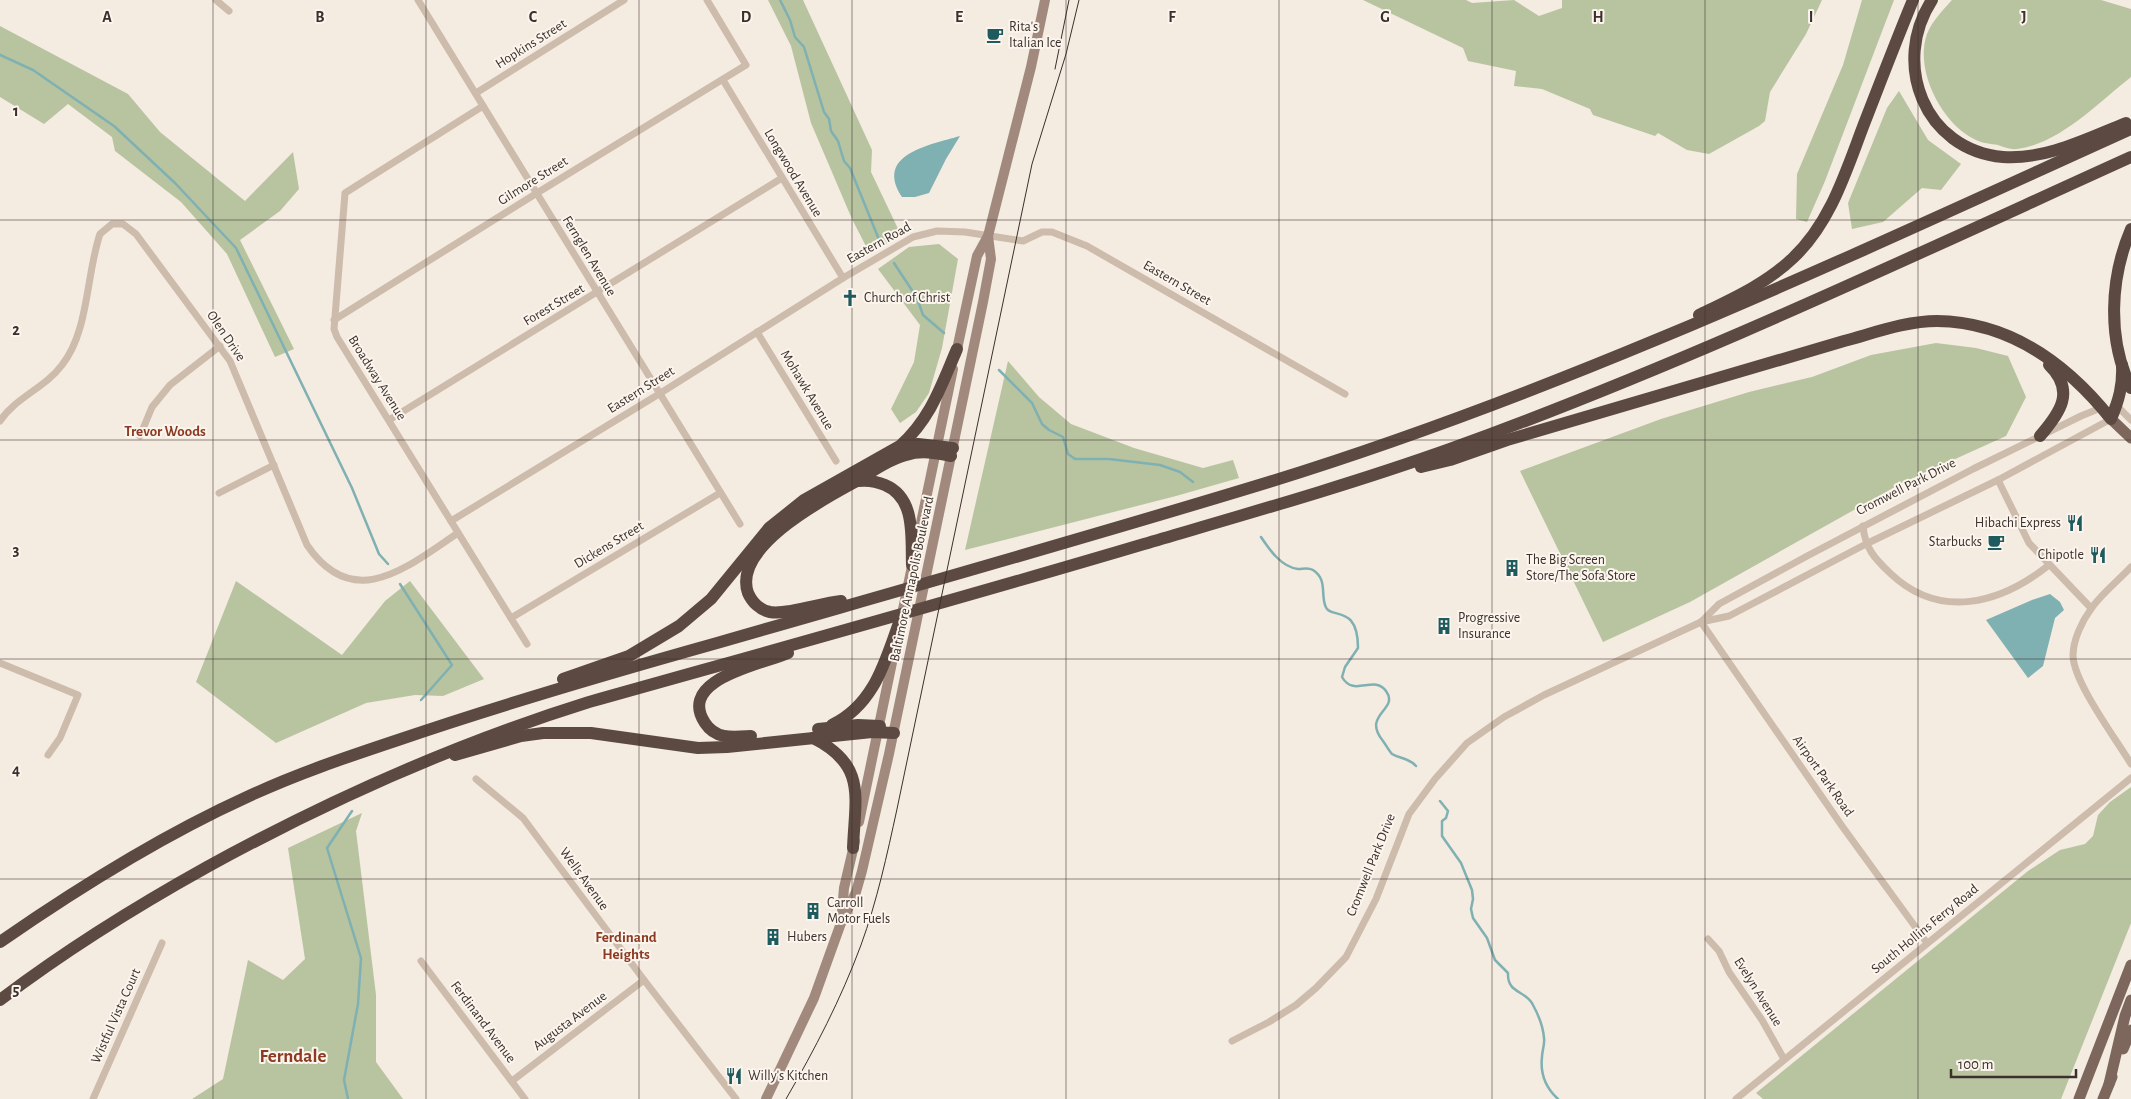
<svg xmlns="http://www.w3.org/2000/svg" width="2131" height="1099" font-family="'Alegreya Sans',sans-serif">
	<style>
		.green { fill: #b8c4a0 }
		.water { fill: #7fb0b2 }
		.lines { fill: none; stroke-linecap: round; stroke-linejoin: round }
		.stream { stroke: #7fb0b2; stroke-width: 2.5 }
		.street { stroke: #cdbbac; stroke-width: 7 }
		.secondary { stroke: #a18a7d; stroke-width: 10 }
		.primary { stroke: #7d675c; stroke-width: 11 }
		.highway { stroke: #5c4a42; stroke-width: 12 }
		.tram { stroke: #3b302b; stroke-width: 1 }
		.grid { fill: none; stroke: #3b302b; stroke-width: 1; stroke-opacity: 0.55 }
		.labels { text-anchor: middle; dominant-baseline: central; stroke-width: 4; stroke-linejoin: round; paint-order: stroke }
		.poi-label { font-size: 14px; fill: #3b302b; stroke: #fbf5ee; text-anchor: start }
		.street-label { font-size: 14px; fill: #3b302b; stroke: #fbf5ee }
		.neighbourhood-label { font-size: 15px; font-weight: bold; fill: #8c3b22; stroke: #fbf5ee }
		.district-label { font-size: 19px; font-weight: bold; fill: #8c3b22; stroke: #fbf5ee }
		.grid-label { font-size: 16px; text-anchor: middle; font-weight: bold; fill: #3b302b; stroke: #fbf5ee; stroke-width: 4; stroke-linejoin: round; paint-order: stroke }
	</style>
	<rect width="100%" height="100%" fill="#f4ebe1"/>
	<g class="green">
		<polygon points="768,0 803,0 872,150 871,172 901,235 870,254 852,219 811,123 791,46"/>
		<polygon points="1363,0 1466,0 1472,3 1514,0 1539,16 1562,8 1562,0 1822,0 1806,34 1770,92 1765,121 1759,126 1709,154 1687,150 1658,133 1655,136 1593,115 1590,109 1542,89 1514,86 1516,71 1468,61 1463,48"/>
		<polygon points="1862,0 1894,0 1825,181 1807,222 1796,219 1797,174 1843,65"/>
		<path d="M 1952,0 L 2101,0 L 2131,9 L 2131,77 C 2098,103 2059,144 2017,149 C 2011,150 2004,147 1998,145 C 1991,144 1982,143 1976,140 C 1942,125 1914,70 1927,34 C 1932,21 1943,10 1952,0 Z"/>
		<polygon points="0,26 128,94 160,132 245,201 293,152 299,189 280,211 240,240 294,349 275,357 227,254 181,202 115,151 112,137 68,104 44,124 0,97"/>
		<polygon points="1899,91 1928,140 1961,164 1941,190 1922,188 1883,222 1852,229 1848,203 1887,108"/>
		<polygon points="939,244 958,259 942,348 929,393 916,412 900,423 891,409 914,362 920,325 878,269 909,247"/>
		<polygon points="1936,343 1976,348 2008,356 2026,397 2006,436 1902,483 1690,602 1603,642 1520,471 1661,419 1749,392 1812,377 1871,355"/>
		<polygon points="1008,361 1039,397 1071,424 1134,448 1203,468 1233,460 1239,478 1176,496 965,550"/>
		<polygon points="236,581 342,655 385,601 410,581 484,679 443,696 415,695 366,703 276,743 196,682"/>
		<polygon points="2131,787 2131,923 2061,1099 1763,1099 1756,1093 2028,871 2060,850 2085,844 2093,836 2098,815 2110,802"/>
		<polygon points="362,813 356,831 376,995 376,1062 403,1099 192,1099 223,1079 248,960 283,980 305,959 288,848"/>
	</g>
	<g class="water">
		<path d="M 960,136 L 946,159 L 929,193 L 915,197 L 902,197 C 874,154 930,145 960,136 Z"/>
		<polygon points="2050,594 2060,602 2064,610 2055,618 2043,666 2028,678 1986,620 2032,600"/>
	</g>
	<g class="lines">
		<g class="stream">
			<polyline points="780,0 790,20 795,37 804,47 824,112 829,119 831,131 838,141 844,161 850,168 880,242"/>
			<polyline points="0,55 33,70 114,126 175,183 236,248 352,488 379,554 388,564"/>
			<polyline points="894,263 917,298 923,315 944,333"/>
			<polyline points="999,370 1032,403 1042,424 1049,430 1063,437 1068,454 1075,459 1109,459 1160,465 1180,472 1193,482"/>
			<path d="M 1261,537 C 1269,549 1281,567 1298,569 C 1303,569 1308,567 1313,570 C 1327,579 1321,593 1325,605 C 1329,621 1358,602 1358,648 L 1345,667 L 1342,677 C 1354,698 1374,674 1386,691 C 1400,710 1361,714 1383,741 C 1386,745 1389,751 1392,754 C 1400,759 1408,757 1416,766"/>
			<polyline points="400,584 452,665 421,700"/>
			<path d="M 1440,801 L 1448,811 L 1446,818 L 1442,821 L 1442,836 L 1461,863 L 1472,890 L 1473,899 L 1471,909 L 1473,918 L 1487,938 L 1495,960 L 1508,973 C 1507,994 1526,990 1533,1005 C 1539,1016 1543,1025 1544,1038 C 1545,1044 1542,1051 1542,1057 C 1540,1074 1546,1088 1558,1099"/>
			<polyline points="348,1099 344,1080 358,1004 361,958 327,848 352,811"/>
		</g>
		<g class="street">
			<polyline points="216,0 229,11"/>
			<polyline points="418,0 740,524"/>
			<polyline points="723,80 843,278"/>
			<polyline points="476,93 624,0"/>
			<polyline points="483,106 345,193 334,329 337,337 527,644"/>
			<polyline points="334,320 537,193 746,65 707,0"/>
			<polyline points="757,332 836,461"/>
			<polyline points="2113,406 2117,406 2131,420"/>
			<polyline points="389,420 782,178"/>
			<path d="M 0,421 C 16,397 45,388 62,365 C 89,331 86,275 100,234 L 112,224 L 123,224 L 136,234 L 230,361 L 307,545 C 354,614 408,566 458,533"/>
			<polyline points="140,436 152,407 170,385 220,346"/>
			<polyline points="1998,480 2029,543 2091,608"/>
			<polyline points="219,493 274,465"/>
			<polyline points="451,521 659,394 843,278 913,237 937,231 965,232 1023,241 1042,232 1052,232 1087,246 1345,394"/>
			<path d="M 1863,526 C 1865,548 1874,558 1891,574 C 1940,620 2000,604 2049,565"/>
			<path d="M 2131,567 C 2118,581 2101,594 2091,609 C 2082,621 2073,640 2073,656 C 2074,683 2116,739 2131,764"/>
			<polyline points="511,618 720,493"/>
			<polyline points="1701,622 1719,604 1809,555 1973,469 2081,416 2103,407"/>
			<polyline points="1701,622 1842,826 1927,943"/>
			<polyline points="0,663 78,695 60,738 48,755"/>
			<polyline points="476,779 523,818 644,980 736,1099"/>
			<polyline points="1708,939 1719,951 1729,972 1762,1020 1784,1059"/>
			<polyline points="421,961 525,1099"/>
			<polyline points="1232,1041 1269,1022 1296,1005 1316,988 1346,957 1376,899 1409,814 1435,779 1467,743 1504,717 1544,695 1701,622 1729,616 1866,544 1998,480 2111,419"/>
			<polyline points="512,1081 644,980"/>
			<polyline points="93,1099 162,943"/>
			<polyline points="1736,1099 2131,778"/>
		</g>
		<g class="secondary">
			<polyline points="956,354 977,256 988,236 1031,67 1045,0"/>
			<polyline points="901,619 953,369"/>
			<polyline points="859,822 895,648"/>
			<polyline points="841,923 844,888 855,841"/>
			<polyline points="766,1099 814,998 841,923 856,892 862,871 889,754 983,302 991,259 988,236"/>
		</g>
		<g class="primary">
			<polyline points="2111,419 2131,438"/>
			<polyline points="2123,1049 2131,1030"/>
			<polyline points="2109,1084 2125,1016 2131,1000"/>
			<polyline points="2079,1099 2131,965"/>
			<polyline points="2103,1099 2112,1077"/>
		</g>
		<g class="highway">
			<path d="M 1932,0 C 1891,63 1924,150 2003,157 C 2046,160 2088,138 2126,123"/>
			<path d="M 2131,229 C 2110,278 2107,339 2131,388"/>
			<path d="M 1699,315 C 1732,299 1766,284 1793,258 C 1831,222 1846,171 1864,124 C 1880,83 1896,41 1913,0"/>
			<path d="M 2040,436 C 2060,413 2076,391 2049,365"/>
			<path d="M 900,446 C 931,418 941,386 957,349"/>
			<path d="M 1421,467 L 1450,460 L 1507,440 L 1844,341 C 1874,333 1906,321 1937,321 C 2010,322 2067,364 2111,419 C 2119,400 2123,385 2122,365"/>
			<path d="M 858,481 C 867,480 876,481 885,485 C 916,498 911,537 912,565"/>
			<path d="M 841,601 C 820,603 788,615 770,612 C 760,610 752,602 748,593 C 732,547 824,499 855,482 C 871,472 888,460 906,455 C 921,450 936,453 951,456"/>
			<polyline points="563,679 629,656 679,626 711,599 769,528 804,500 898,447 918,444 953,448"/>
			<path d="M 832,725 C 875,704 885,661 900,620"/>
			<polyline points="818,729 858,725 880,726"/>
			<path d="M 751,736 C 734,737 716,740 705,723 C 676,679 763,664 788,653"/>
			<path d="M 813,738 C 867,765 855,797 853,848"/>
			<polyline points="455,755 521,736 543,733 591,733 698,748 727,747 872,732 894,733"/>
			<path d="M 0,942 C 78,888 161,836 247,797 C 296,774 347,757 398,740 C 503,704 610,673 717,643 C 901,590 1086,538 1269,482 C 1567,390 1848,257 2131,129"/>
			<path d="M 0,1000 C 66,950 135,907 207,867 C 331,799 454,744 589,702 C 774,650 959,599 1144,544 C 1246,514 1349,485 1450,449 C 1683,365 1906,259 2131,157"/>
		</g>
		<g class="tram">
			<polyline points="1055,69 1069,0"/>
			<path d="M 786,1099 C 815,1049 841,999 861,945 C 877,901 887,855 897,809 L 1032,164 L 1066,54 L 1079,0"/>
		</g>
	</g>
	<path class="grid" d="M 213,0 L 213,1099M 426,0 L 426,1099M 639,0 L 639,1099M 852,0 L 852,1099M 1066,0 L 1066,1099M 1279,0 L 1279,1099M 1492,0 L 1492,1099M 1705,0 L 1705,1099M 1918,0 L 1918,1099M 0,220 L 2131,220M 0,440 L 2131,440M 0,659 L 2131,659M 0,879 L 2131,879"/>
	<defs>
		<g id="cafe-bare" transform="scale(1.35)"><path d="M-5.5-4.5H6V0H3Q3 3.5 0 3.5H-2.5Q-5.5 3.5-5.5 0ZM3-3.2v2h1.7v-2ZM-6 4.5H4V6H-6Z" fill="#1f5a5e" stroke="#fbf5ee" stroke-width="2.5" paint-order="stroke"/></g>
		<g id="church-bare" transform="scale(1.35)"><path d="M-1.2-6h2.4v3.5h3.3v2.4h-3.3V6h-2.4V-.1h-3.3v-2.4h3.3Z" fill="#1f5a5e" stroke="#fbf5ee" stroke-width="2.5" paint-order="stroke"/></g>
		<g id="restaurant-bare" transform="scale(1.35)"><path d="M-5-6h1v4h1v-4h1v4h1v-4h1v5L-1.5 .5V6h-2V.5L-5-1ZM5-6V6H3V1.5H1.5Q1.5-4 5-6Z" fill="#1f5a5e" stroke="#fbf5ee" stroke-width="2.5" paint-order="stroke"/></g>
		<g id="building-bare" transform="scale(1.35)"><path d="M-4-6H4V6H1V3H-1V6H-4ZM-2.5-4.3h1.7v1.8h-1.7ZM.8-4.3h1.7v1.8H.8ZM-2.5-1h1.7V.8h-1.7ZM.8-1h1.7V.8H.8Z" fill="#1f5a5e" stroke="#fbf5ee" stroke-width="2.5" paint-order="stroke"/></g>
	</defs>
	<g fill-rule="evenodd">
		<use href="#cafe-bare" x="995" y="35"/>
		<use href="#church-bare" x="850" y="298"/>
		<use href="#restaurant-bare" x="2075" y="523"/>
		<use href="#cafe-bare" x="1996" y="542"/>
		<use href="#restaurant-bare" x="2098" y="555"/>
		<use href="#building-bare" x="1512" y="568"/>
		<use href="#building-bare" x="1444" y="626"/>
		<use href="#building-bare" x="813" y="911"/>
		<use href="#building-bare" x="773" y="937"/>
		<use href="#restaurant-bare" x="734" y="1076"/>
	</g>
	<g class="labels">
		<g class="poi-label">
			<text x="1009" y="27">Rita's<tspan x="1009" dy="16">Italian Ice</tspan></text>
			<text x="864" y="298">Church of Christ</text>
			<text x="2061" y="523" text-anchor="end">Hibachi Express</text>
			<text x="1982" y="542" text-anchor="end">Starbucks</text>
			<text x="2084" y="555" text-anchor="end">Chipotle</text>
			<text x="1526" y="560">The Big Screen<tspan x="1526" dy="16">Store/The Sofa Store</tspan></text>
			<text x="1458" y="618">Progressive<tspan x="1458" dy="16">Insurance</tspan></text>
			<text x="827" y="903">Carroll<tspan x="827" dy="16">Motor Fuels</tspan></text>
			<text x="787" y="937">Hubers</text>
			<text x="748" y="1076">Willy's Kitchen</text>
		</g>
		<g class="street-label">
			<text transform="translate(531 44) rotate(-32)">Hopkins Street</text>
			<text transform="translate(793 173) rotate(59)">Longwood Avenue</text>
			<text transform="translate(533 181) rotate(-32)">Gilmore Street</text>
			<text transform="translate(879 243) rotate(-29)">Eastern Road</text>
			<text transform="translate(589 256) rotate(59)">Fernglen Avenue</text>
			<text transform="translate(1177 283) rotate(30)">Eastern Street</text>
			<text transform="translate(554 305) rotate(-31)">Forest Street</text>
			<text transform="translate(226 336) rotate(56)">Olen Drive</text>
			<text transform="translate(377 378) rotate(58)">Broadway Avenue</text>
			<text transform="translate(641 390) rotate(-32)">Eastern Street</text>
			<text transform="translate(807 390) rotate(59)">Mohawk Avenue</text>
			<text transform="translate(1906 487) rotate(-27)">Cromwell Park Drive</text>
			<text transform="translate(609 545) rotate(-31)">Dickens Street</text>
			<text transform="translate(912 579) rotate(-78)">Baltimore Annapolis Boulevard</text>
			<text transform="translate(1823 776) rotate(55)">Airport Park Road</text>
			<text transform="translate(1371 865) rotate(-68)">Cromwell Park Drive</text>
			<text transform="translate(584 879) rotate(54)">Wells Avenue</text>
			<text transform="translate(1925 929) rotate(-39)">South Hollins Ferry Road</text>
			<text transform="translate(1758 992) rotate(58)">Evelyn Avenue</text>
			<text transform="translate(116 1016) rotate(-66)">Wistful Vista Court</text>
			<text transform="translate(570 1021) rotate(-37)">Augusta Avenue</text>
			<text transform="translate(483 1022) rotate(53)">Ferdinand Avenue</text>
		</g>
		<g class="neighbourhood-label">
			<text x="165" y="431">Trevor Woods</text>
			<text x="626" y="937">Ferdinand<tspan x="626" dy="17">Heights</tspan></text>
		</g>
		<g class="district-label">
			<text x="293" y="1056">Ferndale</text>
		</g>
	</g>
	<g class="grid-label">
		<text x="107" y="22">A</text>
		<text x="320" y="22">B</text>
		<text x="533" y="22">C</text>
		<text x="746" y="22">D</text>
		<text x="959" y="22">E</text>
		<text x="1172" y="22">F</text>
		<text x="1385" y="22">G</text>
		<text x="1598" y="22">H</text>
		<text x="1811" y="22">I</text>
		<text x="2024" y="22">J</text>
		<text x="16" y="116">1</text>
		<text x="16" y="335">2</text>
		<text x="16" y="555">3</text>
		<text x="16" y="775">4</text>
		<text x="16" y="995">5</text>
	</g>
	<path d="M1951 1069v8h125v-8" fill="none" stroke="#3b302b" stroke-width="2.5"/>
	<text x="1958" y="1069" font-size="15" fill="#3b302b" stroke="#fbf5ee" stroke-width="4" paint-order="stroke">100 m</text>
</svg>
